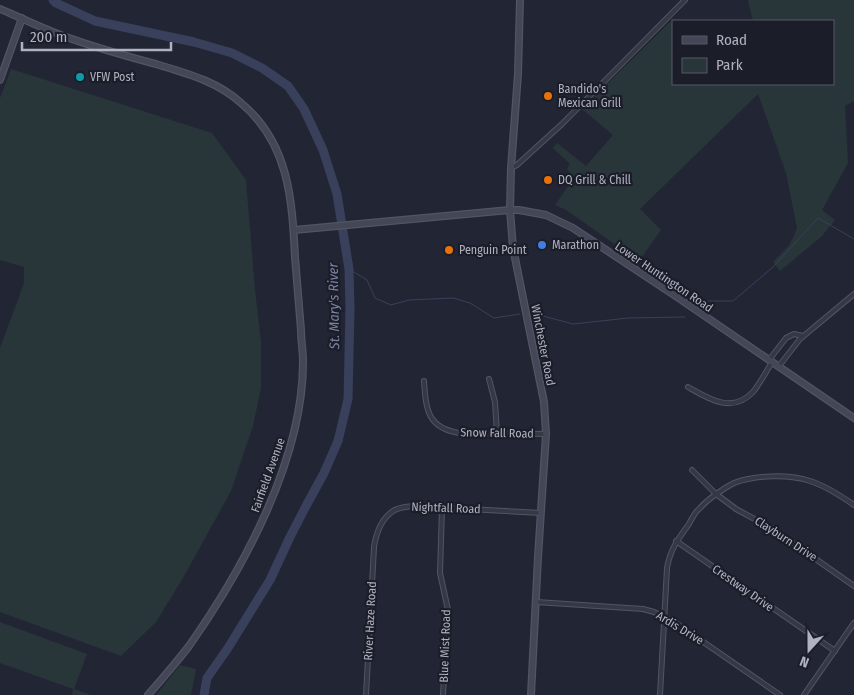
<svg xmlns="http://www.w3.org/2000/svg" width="854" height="695" font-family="'Fira Sans Condensed',sans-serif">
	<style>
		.green { fill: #283539 }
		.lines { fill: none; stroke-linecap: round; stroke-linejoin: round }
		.stream { stroke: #39405b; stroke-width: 1 }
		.river { stroke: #39405b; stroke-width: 9 }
		.street-casing { stroke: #535562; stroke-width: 6 }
		.secondary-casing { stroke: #535562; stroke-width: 8 }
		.street { stroke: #353845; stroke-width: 4 }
		.secondary { stroke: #444757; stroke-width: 5.5 }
		.culture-dot { fill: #0f9aa8; stroke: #1b1d29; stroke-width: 2 }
		.food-dot { fill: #e8710a; stroke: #1b1d29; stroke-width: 2 }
		.shop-dot { fill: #3f7fe0; stroke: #1b1d29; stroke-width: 2 }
		.labels { text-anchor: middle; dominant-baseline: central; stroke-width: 4.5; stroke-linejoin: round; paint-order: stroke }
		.poi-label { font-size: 12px; fill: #b0b2c1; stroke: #1b1d29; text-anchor: start }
		.street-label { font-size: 12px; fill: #b0b2c1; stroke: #1b1d29 }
		.water-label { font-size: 14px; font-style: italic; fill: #7c84a6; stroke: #1b1d29 }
	</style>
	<rect width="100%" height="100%" fill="#222634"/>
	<g class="green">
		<polygon points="748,0 854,0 854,101 845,106 848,163 822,210 835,220 822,236 780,271 773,262 790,244 797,228 786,173 758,94 640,209 661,230 639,261 566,210 555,205 574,178 567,169 570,164 553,148 557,143 586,166 613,135 582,109 670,22 673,24 673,84 833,84 833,21 753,21"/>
		<polygon points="11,69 212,133 246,180 255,290 261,342 261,388 253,426 231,491 183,578 156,622 121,656 0,612 0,348 24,283 24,267 0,260 0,98"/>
		<polygon points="0,622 87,654 74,689 91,695 72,695 73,689 0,663"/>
		<polygon points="180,665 196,669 191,695 156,695"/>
	</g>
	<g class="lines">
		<g class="stream">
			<polyline points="349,269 367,280 375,298 391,305 409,300 453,298 470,303 494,318 520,314"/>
			<polyline points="698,301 733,301 773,267 818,218 854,239"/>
			<polyline points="532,313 573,324 628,318 685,317"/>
		</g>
		<polyline class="river" points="53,0 56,3 95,21 194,42 232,53 262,68 288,86 304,109 323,150 337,194 349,269 350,309 348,399 338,441 324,473 306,506 290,537 270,580 228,648 207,678 204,695"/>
		<g class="street-casing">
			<g id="street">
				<polyline points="511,168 517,165 562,124 685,0"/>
				<polyline points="769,360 786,338 794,334 803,336"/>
				<polyline points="779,366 800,339 854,294"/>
				<polyline points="489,379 495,402 497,433"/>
				<path d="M 424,381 C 426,409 427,428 459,433 L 546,434"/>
				<path d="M 688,387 C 709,399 732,414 753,392 C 760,383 766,372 772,362"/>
				<polyline points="692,470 716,494 736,509 773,529 854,586"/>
				<polyline points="442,508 440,573 448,610 443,695"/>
				<polyline points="676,541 835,651"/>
				<polyline points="536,602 643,609 654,612 673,621 780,695"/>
				<path d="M 366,695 L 374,547 C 376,534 381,519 393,511 C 399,507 406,507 413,506 L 541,513"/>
				<path d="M 660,695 L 667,568 C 670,550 678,539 689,524 C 692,518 695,512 700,508 C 708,499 724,488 734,483 C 755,475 789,474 810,481 C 826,486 841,496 854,505"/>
				<polyline points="804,695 854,623"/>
			</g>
		</g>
		<g class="secondary-casing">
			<g id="secondary">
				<polyline points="520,0 518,74 511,168 510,210 513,248 544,402 546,434 538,557 531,695"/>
				<path d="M 0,9 C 24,19 47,31 72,39 C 100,49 130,57 159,65 C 189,74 218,82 241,103 C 289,143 292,199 295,257 C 297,281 299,306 301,330 C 301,340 303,351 303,362 C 303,459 244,568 189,646 C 176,663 162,679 148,695"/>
				<polyline points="0,80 22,18"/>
				<polyline points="294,230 510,210 519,210 546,215 573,228 677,297 854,418"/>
			</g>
		</g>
		<use href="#street" class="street"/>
		<use href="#secondary" class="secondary"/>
	</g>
	<circle class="culture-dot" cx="80" cy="77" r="5"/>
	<g class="food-dot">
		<circle cx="548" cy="96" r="5"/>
		<circle cx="548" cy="180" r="5"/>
		<circle cx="449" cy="250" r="5"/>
	</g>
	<circle class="shop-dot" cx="542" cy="245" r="5"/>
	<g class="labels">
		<g class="poi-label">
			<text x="90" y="77">VFW Post</text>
			<text x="558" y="89">Bandido's<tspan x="558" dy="14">Mexican Grill</tspan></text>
			<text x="558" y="180">DQ Grill &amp; Chill</text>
			<text x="552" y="245">Marathon</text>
			<text x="459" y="250">Penguin Point</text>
		</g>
		<g class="street-label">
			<text transform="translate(664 277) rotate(34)">Lower Huntington Road</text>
			<text transform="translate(543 345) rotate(79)">Winchester Road</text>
			<text transform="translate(497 433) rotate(1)">Snow Fall Road</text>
			<text transform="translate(268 475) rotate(-70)">Fairfield Avenue</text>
			<text transform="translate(446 508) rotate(2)">Nightfall Road</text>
			<text transform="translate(786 539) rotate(33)">Clayburn Drive</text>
			<text transform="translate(743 588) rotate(35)">Crestway Drive</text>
			<text transform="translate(370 621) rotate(-87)">River Haze Road</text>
			<text transform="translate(680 628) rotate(31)">Ardis Drive</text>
			<text transform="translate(445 646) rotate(-88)">Blue Mist Road</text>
		</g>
		<g class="water-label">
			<text transform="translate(334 306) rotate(-91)">St. Mary's River</text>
		</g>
	</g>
	<rect x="672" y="20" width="162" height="65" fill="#1b1d29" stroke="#575966"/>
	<rect x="682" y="36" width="25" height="8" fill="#444757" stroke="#575966"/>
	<text x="716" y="45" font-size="15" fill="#b0b2c1">Road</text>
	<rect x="682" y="58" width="25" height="15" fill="#283539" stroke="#575966"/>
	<text x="716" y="70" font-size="15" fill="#b0b2c1">Park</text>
	<g transform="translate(809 650) rotate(201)" stroke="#1b1d29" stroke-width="4" paint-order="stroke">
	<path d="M0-4L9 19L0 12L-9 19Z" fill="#b0b2c1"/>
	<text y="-8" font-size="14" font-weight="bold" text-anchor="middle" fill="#b0b2c1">N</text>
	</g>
	<path d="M22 42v8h149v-8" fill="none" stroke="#b0b2c1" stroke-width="2.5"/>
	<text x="30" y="42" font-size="15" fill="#b0b2c1" stroke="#1b1d29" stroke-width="4" paint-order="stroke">200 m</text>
</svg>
